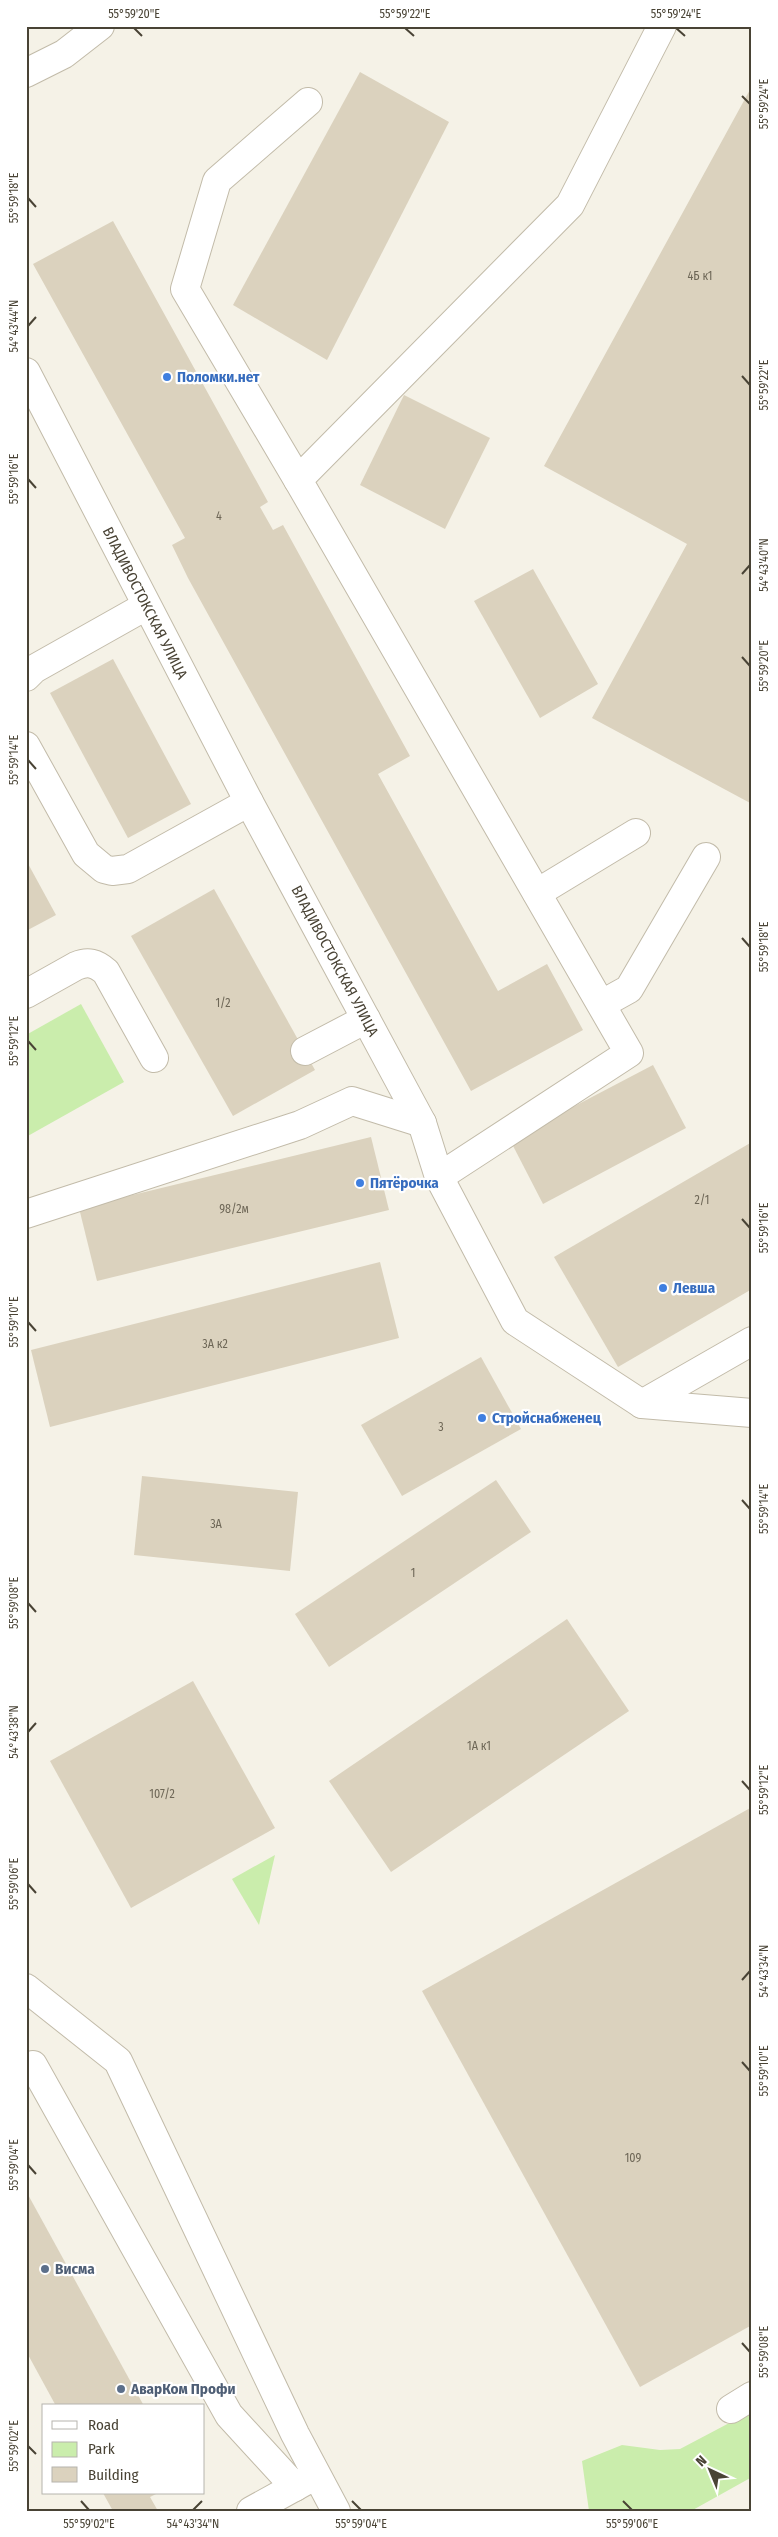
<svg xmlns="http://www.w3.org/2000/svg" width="778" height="2537" font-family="'Fira Sans Condensed',sans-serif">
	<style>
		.green { fill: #caedac }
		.building { fill: #dbd2be }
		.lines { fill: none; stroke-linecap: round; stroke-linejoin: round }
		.minor-casing { stroke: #c2bba9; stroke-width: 30 }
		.minor { stroke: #fff; stroke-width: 28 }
		.ticks { fill: none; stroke: #494335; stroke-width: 2 }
		.shop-dot { fill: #3f7fe0; stroke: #fff; stroke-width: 2 }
		.service-dot { fill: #5c6f8a; stroke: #fff; stroke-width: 2 }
		.labels { text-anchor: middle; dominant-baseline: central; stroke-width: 4.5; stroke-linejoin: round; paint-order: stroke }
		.number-label { font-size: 12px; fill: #6e6757 }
		.shop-label { font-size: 15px; font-weight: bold; fill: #366cbe; stroke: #fff; text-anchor: start }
		.street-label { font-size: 15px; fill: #494335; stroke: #fff }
		.service-label { font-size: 15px; font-weight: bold; fill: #4e5e75; stroke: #fff; text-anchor: start }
		.neatline { fill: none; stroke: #494335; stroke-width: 2 }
		.ticks-label { font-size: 12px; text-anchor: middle; fill: #494335 }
	</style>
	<rect width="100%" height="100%" fill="#f5f2e7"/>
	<g class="green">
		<polygon points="81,1004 124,1082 26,1137 26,1035"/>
		<polygon points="275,1855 259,1925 232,1879"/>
		<polygon points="752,2411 752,2477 691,2511 589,2511 582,2461 622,2445 660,2450 680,2449"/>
	</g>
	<g class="building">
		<polygon points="360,72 449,122 327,360 233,305"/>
		<polygon points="752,86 752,804 592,718 687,544 544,466"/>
		<polygon points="113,221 268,502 260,507 273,530 283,525 410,756 378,774 498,991 547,964 583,1030 471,1091 188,578 172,545 185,538 33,264"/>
		<polygon points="404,395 490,438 445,529 360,485"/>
		<polygon points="533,569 598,684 540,718 474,601"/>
		<polygon points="113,659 191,804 128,838 50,693"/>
		<polygon points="26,860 56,915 26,931"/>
		<polygon points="214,889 315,1070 233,1116 131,936"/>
		<polygon points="653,1065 686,1128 543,1204 510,1140"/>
		<polygon points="371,1137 389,1210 97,1281 79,1208"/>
		<polygon points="752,1142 752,1289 618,1367 554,1257"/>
		<polygon points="380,1262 399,1338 50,1427 31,1350"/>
		<polygon points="481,1357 521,1429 402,1496 361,1425"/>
		<polygon points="142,1476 298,1492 290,1571 134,1555"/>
		<polygon points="496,1480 531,1532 329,1667 295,1614"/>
		<polygon points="567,1619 629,1711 391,1872 329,1781"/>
		<polygon points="193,1681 275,1828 131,1908 50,1761"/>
		<polygon points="752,1807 752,2325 640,2387 422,1991"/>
		<polygon points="26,2191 144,2406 56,2406 26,2351"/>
		<polygon points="103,2493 158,2493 150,2497 158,2511 113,2511"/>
	</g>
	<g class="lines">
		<g class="minor-casing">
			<g id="minor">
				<polyline points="26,73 64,54 100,26"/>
				<polyline points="26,372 249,802 422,1123 439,1177 515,1321 642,1404 752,1413"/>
				<polyline points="298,480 185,289 217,181 308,102"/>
				<polyline points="26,677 34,669 146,606"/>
				<polyline points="26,746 86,854 104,869 112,871 128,869 249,802"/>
				<polyline points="537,893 636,833"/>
				<path d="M 26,994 L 76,966 C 88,961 96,963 106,972 L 154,1058"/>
				<polyline points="602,1004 629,989 706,857"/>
				<polyline points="305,1051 366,1019"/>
				<polyline points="439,1177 629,1053 298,480 570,205 662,26"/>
				<polyline points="26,1214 300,1125 352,1101 422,1123"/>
				<polyline points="642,1404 752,1341"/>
				<polyline points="26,1988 118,2061 295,2434 336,2511"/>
				<polyline points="26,2068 33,2065 229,2415 295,2487"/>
				<polyline points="731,2409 752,2396"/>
				<polyline points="251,2511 309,2479"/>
			</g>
		</g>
		<use href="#minor" class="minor"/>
	</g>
	<path class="ticks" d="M 134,28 L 142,36M 405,28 L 414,36M 676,28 L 685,36M 742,96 L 750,104M 28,198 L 36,207M 28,326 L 36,317M 742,376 L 750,385M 28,479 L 36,488M 742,574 L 750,565M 742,657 L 750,666M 28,760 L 36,769M 742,938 L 750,947M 28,1041 L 36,1050M 742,1219 L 750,1228M 28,1322 L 36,1331M 742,1500 L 750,1509M 28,1603 L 36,1612M 28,1732 L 36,1723M 742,1781 L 750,1790M 28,1884 L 36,1893M 742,1980 L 750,1971M 742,2062 L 750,2071M 28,2165 L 36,2174M 742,2343 L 750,2352M 28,2446 L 36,2454M 81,2501 L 89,2510M 352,2501 L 361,2510M 623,2501 L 632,2510M 193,2510 L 202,2501"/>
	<g class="shop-dot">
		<circle cx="167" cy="377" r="5"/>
		<circle cx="360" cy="1183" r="5"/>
		<circle cx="663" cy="1288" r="5"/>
		<circle cx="482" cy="1418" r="5"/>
	</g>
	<g class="service-dot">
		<circle cx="45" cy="2269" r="5"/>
		<circle cx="121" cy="2389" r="5"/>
	</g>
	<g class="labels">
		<g class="number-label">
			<text x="700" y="276">4Б к1</text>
			<text x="219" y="516">4</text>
			<text x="223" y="1003">1/2</text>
			<text x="702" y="1200">2/1</text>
			<text x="234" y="1209">98/2м</text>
			<text x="215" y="1344">3А к2</text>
			<text x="441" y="1427">3</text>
			<text x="216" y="1524">3А</text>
			<text x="413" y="1573">1</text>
			<text x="479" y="1746">1А к1</text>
			<text x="162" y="1794">107/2</text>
			<text x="633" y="2158">109</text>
		</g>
		<g class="shop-label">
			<text x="177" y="377">Поломки.нет</text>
			<text x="370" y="1183">Пятёрочка</text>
			<text x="673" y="1288">Левша</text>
			<text x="492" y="1418">Стройснабженец</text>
		</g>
		<g class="street-label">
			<text transform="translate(145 603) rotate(63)">ВЛАДИВОСТОКСКАЯ УЛИЦА</text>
			<text transform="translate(335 961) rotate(62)">ВЛАДИВОСТОКСКАЯ УЛИЦА</text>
		</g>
		<g class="service-label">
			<text x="55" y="2269">Висма</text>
			<text x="131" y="2389">АварКом Профи</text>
		</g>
	</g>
	<rect width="778" height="2537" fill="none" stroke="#ffffff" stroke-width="55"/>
	<rect x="42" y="2404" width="162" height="90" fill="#ffffff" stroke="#b6b4ae"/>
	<rect x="52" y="2421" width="25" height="8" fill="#ffffff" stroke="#b6b4ae"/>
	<text x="88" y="2430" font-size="15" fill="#494335">Road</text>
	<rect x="52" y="2442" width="25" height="15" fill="#caedac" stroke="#b6b4ae"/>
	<text x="88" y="2454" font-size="15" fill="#494335">Park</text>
	<rect x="52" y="2467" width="25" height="15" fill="#dbd2be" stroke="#b6b4ae"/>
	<text x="88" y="2480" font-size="15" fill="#494335">Building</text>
	<g transform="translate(710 2470) rotate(316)" stroke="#ffffff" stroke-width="4" paint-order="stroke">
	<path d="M0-4L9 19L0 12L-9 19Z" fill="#494335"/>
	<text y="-8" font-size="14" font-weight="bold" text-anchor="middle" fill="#494335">N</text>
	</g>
	<rect x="28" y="28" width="722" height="2482" class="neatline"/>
	<g class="ticks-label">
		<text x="134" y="18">55°59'20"E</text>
		<text x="405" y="18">55°59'22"E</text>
		<text x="676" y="18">55°59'24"E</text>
		<text transform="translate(764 104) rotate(-90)" y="4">55°59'24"E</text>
		<text transform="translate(14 198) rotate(-90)" y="4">55°59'18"E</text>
		<text transform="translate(14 326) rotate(-90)" y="4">54°43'44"N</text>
		<text transform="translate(764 385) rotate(-90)" y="4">55°59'22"E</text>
		<text transform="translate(14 479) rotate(-90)" y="4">55°59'16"E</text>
		<text transform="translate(764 565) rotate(-90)" y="4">54°43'40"N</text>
		<text transform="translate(764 666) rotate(-90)" y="4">55°59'20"E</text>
		<text transform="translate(14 760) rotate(-90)" y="4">55°59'14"E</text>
		<text transform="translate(764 947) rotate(-90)" y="4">55°59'18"E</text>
		<text transform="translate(14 1041) rotate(-90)" y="4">55°59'12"E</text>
		<text transform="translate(764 1228) rotate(-90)" y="4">55°59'16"E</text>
		<text transform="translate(14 1322) rotate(-90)" y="4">55°59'10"E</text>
		<text transform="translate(764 1509) rotate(-90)" y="4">55°59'14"E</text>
		<text transform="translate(14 1603) rotate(-90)" y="4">55°59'08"E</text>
		<text transform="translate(14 1732) rotate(-90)" y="4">54°43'38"N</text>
		<text transform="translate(764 1790) rotate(-90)" y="4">55°59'12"E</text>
		<text transform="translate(14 1884) rotate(-90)" y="4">55°59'06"E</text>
		<text transform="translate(764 1971) rotate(-90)" y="4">54°43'34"N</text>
		<text transform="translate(764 2071) rotate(-90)" y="4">55°59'10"E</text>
		<text transform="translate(14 2165) rotate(-90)" y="4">55°59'04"E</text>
		<text transform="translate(764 2352) rotate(-90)" y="4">55°59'08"E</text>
		<text transform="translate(14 2446) rotate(-90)" y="4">55°59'02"E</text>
		<text x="89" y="2528">55°59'02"E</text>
		<text x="193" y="2528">54°43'34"N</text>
		<text x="361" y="2528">55°59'04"E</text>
		<text x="632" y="2528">55°59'06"E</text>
	</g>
</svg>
